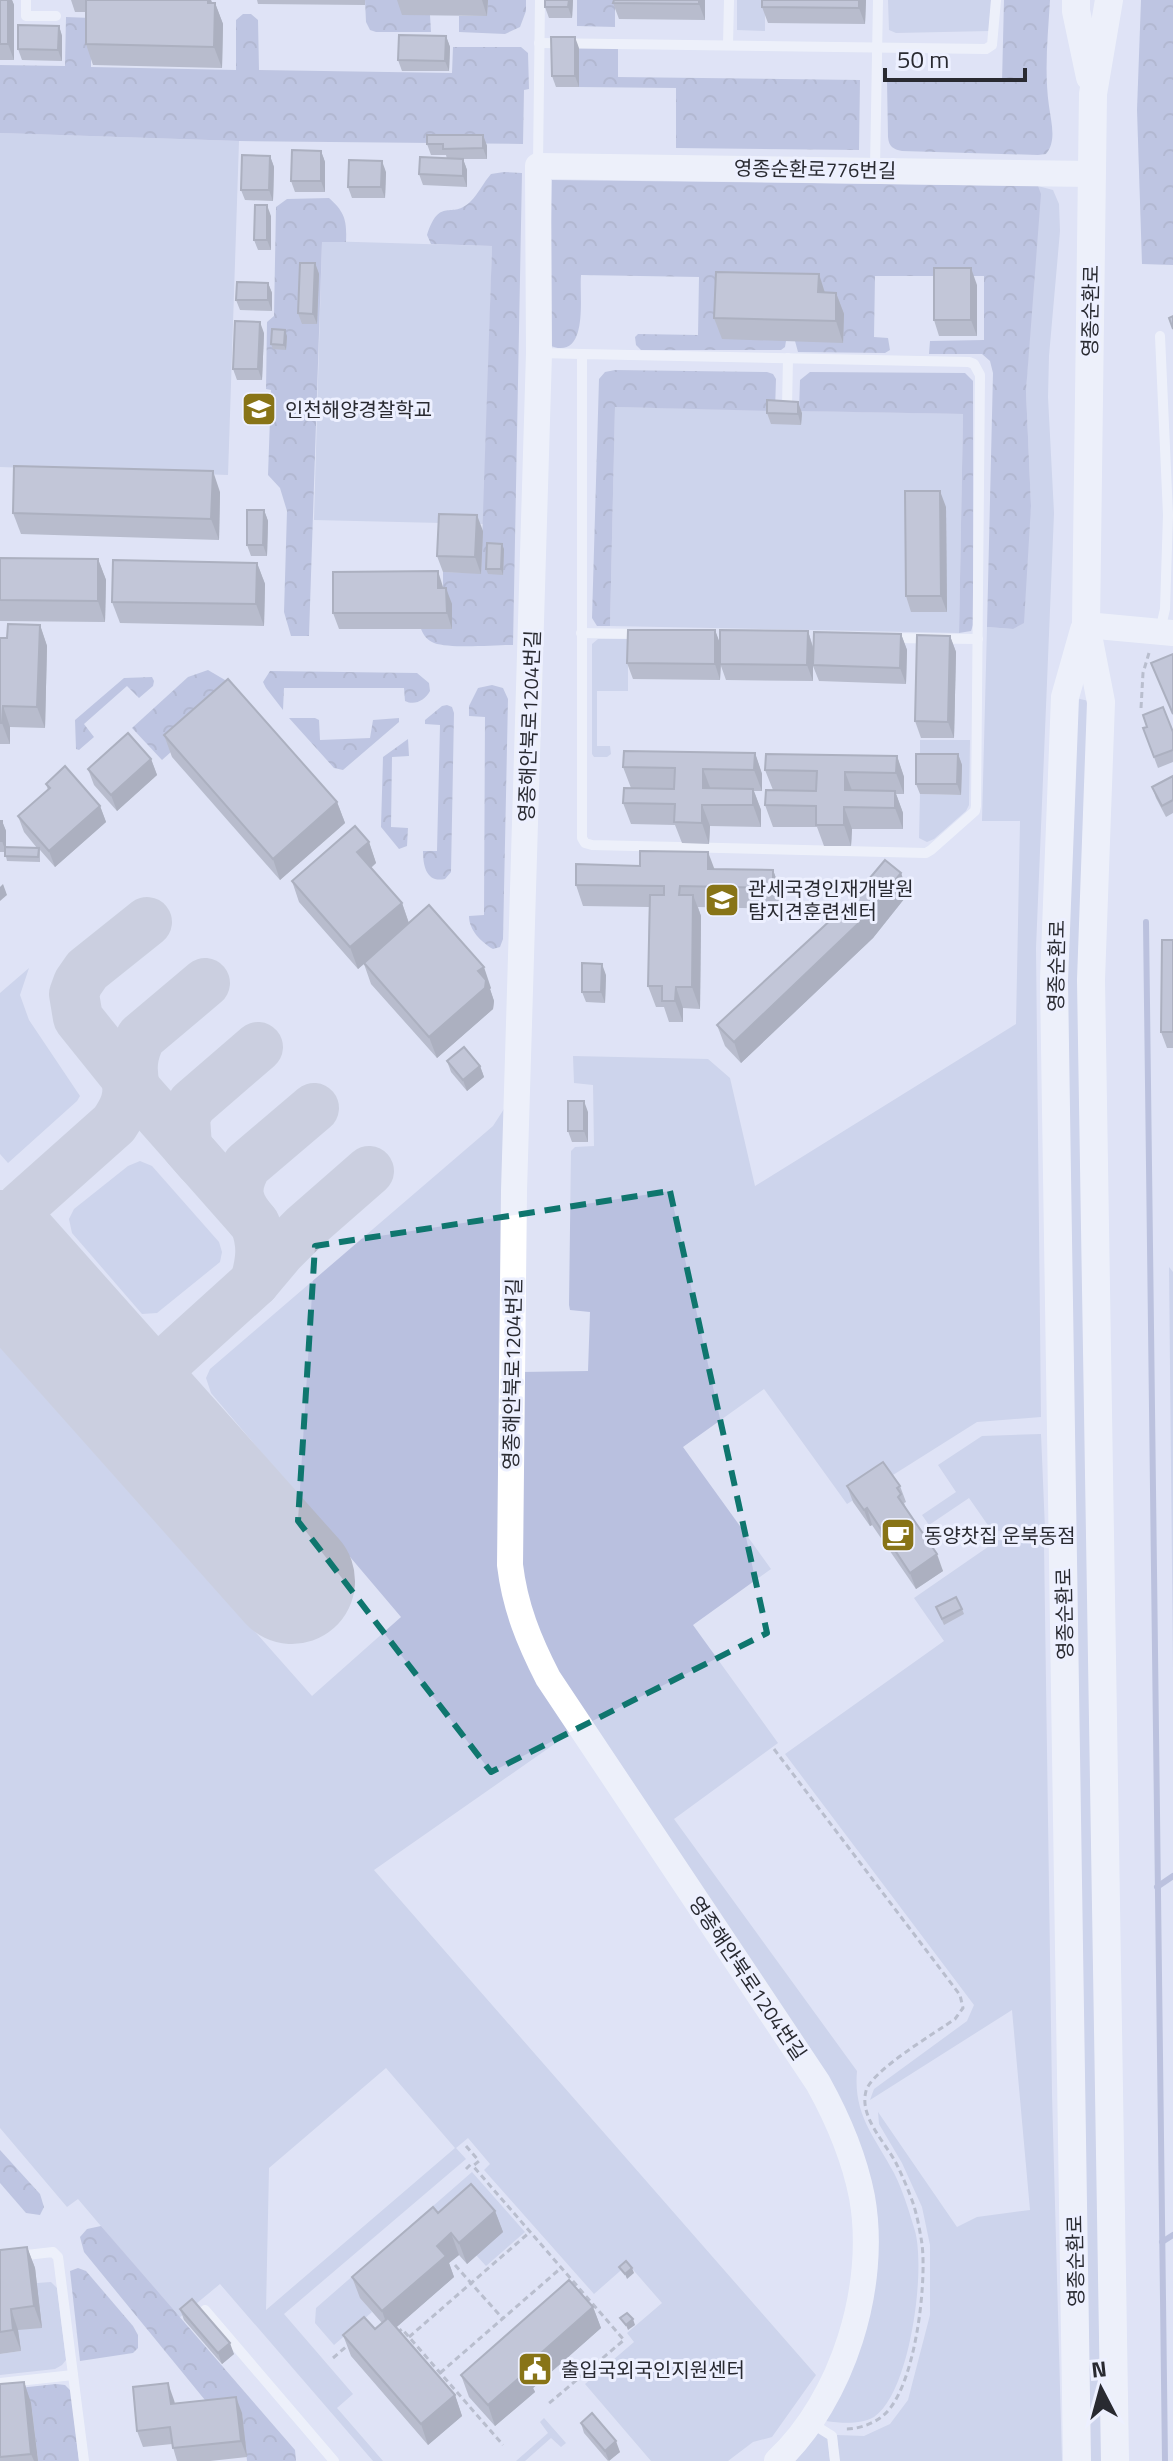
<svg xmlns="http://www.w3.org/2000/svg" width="1173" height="2461" font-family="'Titillium Web','Noto Sans KR',sans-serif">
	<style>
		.green { fill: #b9c0df; fill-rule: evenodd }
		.forest { fill: url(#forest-crowns) }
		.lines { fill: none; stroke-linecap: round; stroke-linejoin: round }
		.stream { stroke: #9098c1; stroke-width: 6 }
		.taxiway { stroke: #b4b7c6; stroke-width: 50 }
		.runway { stroke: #b4b7c6; stroke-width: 126 }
		.path { stroke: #8d909d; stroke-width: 3; stroke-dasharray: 6 4; stroke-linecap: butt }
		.service { stroke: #fff; stroke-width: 10 }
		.tertiary { stroke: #fff; stroke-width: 26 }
		.secondary { stroke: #fff; stroke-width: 28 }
		.wall { fill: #898c9b }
		.shaded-wall { fill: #6f727e }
		.building { fill: #9fa3b4; stroke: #6f727e; stroke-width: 2 }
		.marked { fill: none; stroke: #0f766e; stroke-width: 6; stroke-dasharray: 16 10; stroke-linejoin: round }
		.labels { text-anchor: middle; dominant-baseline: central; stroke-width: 6; stroke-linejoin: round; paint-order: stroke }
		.street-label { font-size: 20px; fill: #292a31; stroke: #edf0ff }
		.poi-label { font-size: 20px; fill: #292a31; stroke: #edf0ff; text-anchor: start }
	</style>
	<defs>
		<pattern id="forest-crowns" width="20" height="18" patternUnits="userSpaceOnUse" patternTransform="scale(2)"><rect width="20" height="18" fill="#98a0c9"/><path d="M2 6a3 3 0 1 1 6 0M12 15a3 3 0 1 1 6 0" fill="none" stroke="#7c83a4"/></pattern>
	</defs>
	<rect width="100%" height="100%" fill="#dfe3f5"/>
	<g class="green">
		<polygon points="737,0 765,0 765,31 737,30"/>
		<polygon points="888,0 991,0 990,31 896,33 889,30"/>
		<polygon points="0,133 239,141 228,475 0,467"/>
		<path d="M 1038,186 L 1053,190 L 1059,204 L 1060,231 L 1049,356 L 1048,397 L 1054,513 L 1036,948 L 1041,1417 L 977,1422 L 847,1504 L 764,1389 L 683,1447 L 771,1569 L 693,1625 L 778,1743 L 674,1819 L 857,2071 C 853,2115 875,2137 894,2173 C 903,2191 909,2211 915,2231 C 926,2271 910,2393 874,2417 C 860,2425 841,2423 826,2421 L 842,2391 L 867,2180 L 558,1682 L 523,1602 L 521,1372 L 588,1371 L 590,1312 L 570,1310 L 569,1305 L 571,1151 L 575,1147 L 594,1146 L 593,1085 L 574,1083 L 573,1056 L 708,1059 L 730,1078 L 755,1186 L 1016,1024 L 1020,821 L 982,821 L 987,627 L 1013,629 L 1031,507 L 1026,391 Z"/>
		<polygon points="322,241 492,246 484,524 314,520"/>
		<polygon points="615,407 963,414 959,633 610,626"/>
		<polygon points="598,639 628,639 628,691 597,691 597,746 610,746 611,754 607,757 594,757 592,754 592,644"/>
		<polygon points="1080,699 1089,701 1107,2461 1087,2461 1063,1000 1075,701"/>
		<polygon points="920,740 970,740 969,805 966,811 934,839 927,842 919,838 920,794 961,795 920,765"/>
		<polygon points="29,968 20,995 29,1020 80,1096 77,1101 8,1163 0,1154 0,993"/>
		<path d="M 504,1109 L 498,1523 L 573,1731 L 374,1870 L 816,2375 L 772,2437 L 753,2442 L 728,2461 L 651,2461 L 585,2384 L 634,2342 L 627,2333 L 662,2303 L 628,2264 L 594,2294 L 484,2170 L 490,2164 L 468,2138 L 456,2148 L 466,2159 L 284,2314 L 353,2394 L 337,2408 L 383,2461 L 373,2461 L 220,2284 L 179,2318 L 78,2199 L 67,2207 L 0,2128 L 0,1344 L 312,1696 L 401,1617 L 211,1393 L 206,1378 L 210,1369 L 493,1126 ZM 386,2068 L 455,2148 L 266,2310 L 269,2168 Z"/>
		<polygon points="140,1161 152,1166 219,1242 222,1252 220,1262 157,1313 142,1314 72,1233 69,1219 74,1209 128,1166"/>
		<polygon points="1169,1267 1173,1272 1173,1669"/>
		<polygon points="1041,1434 1045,1529 992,1531 969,1498 929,1525 922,1515 956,1492 938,1465 982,1436"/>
		<polygon points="998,1540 1044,1545 1052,2094 1062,2461 839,2461 837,2435 864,2436 890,2424 908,2400 930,2315 930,2245 922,2207 902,2163 879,2124 878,2112 957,2227 977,2217 1030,2210 1012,2010 870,2100 874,2089 967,2021 974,2005 785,1754 944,1641 914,1598"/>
		<polygon points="472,2172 525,2232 486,2266 476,2255 502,2232 361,2298 372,2312 334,2345 315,2323 316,2308"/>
		<polygon points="51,2282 57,2288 66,2360 62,2365 55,2369 0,2375 0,2354 21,2351 18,2330 37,2283"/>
		<polygon points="544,2418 566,2443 561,2447 551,2438 525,2461 516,2461 548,2433 540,2422"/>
		<polygon points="819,2432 828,2438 830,2461 790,2461"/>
	</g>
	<g class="forest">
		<polygon points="365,0 403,0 403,15 430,15 431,32 376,32 370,30 366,22"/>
		<polygon points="488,0 526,0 526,11 520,27 505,34 459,32 459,16 487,16"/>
		<polygon points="577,0 615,0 615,27 577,26"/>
		<path d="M 1004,0 L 1050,0 C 1048,35 1044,71 1049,106 C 1051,122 1057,141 1046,154 L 1038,155 L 902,151 C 893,149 889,147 888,137 L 887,81 L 1002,82 Z"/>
		<polygon points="1141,0 1173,0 1173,265 1142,264 1137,110"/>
		<polygon points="243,14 251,14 258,20 259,70 452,73 453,47 521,47 528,53 529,89 524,90 523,144 239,141 0,133 0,65 65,66 66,17 91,18 91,67 236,70 236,20"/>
		<polygon points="579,48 618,48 618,77 860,80 859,150 676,148 676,88 578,87"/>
		<path d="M 504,172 L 522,173 L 513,645 C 494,645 451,649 434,643 C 427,640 424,636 421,629 L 452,628 L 443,604 L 443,572 L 481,573 L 492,246 L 431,244 L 427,235 C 440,195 451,221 471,201 C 478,194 484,182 491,174 Z"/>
		<path d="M 552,180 L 1038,186 L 1041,194 L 1026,391 L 1031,506 L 1024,623 L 1013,629 L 987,627 L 993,373 L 990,361 L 982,354 L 929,354 L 930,341 L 984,340 L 984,276 L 875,276 L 874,337 L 888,338 L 890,350 L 885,353 L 798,352 L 795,341 L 786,341 L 785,347 L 781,350 L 641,350 L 636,345 L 635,337 L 638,334 L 698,335 L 699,277 L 581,275 C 579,297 590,363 548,345 Z"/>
		<path d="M 329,198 C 345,212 347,221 346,242 L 322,242 L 309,636 L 291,636 L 284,612 L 287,511 L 280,488 L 268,475 L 271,390 L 266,389 L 267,322 L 274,316 L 276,207 L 287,199 Z"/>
		<polygon points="615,370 767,372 773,374 776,379 775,411 615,407 610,626 597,626 592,618 599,379 605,372"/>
		<polygon points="810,372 965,373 973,381 973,625 971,631 959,633 963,414 799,411 800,380"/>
		<polygon points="208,670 225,680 237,693 162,760 132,728 188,677"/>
		<path d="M 270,671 L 417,673 L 429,683 L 430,691 C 425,700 415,706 405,701 L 404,688 L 284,688 L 283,710 L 266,688 L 263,682 Z"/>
		<polygon points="152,677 154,681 153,686 139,698 127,686 84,724 94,737 79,750 76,749 75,720 124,678"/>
		<path d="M 492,685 L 503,688 L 508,699 L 503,939 L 500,947 L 493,949 C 481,942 469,930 469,916 L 484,915 L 485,717 L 469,716 L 469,706 L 478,688 Z"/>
		<path d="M 447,705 L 452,707 L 454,713 L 451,872 L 445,879 C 427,883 423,867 423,851 L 437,851 L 440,725 L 425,724 L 425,720 L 442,706 Z"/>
		<polygon points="289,718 315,718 319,720 320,740 370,738 373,720 399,718 399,722 343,770 334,768"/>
		<polygon points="408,739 409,756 392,757 391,827 408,828 407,846 399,849 381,827 383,757"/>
		<polygon points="0,2150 40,2194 44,2207 40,2215 26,2213 0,2183"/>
		<polygon points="101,2226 295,2450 296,2461 247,2461 242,2414 218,2416 84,2252 80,2237 87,2229"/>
		<polygon points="78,2268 86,2271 133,2326 138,2335 138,2348 133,2353 80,2361 70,2271"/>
		<polygon points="56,2384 65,2385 71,2391 79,2461 38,2461 31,2403 0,2390"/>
	</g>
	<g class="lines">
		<g class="stream">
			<polyline points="1146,922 1165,2461"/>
			<polyline points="1157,1887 1173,1876"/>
			<polyline points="1162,2242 1173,2235"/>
		</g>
		<g class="taxiway">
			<path d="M 147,922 L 87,970 L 78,983 L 74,994 L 78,1018 L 127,1079 L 255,1224 C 263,1245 261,1260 255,1282"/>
			<path d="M 135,1087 C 131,1069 132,1054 141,1037 L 205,983"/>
			<polyline points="200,1162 187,1147 185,1117 192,1104 258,1047"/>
			<path d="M 254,1223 C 237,1203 233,1189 247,1165 L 314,1108"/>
			<path d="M 8,1262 C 4,1239 8,1224 22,1206 L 114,1124 C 125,1108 129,1098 127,1079"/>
			<polyline points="128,1397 255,1282 281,1251 305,1227 369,1171"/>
		</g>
		<polyline class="runway" points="0,1253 292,1581"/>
		<g class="path">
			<polyline points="1141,708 1143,673 1149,653"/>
			<path d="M 774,1749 L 960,1995 L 963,2008 L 955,2019 C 935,2033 871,2071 866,2091 C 859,2117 885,2142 896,2163 C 902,2175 908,2189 913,2203 C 917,2215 920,2231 922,2244 C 927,2284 915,2395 880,2418 C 870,2425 857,2429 846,2429"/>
			<polyline points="466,2146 479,2161 473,2166 624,2340 547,2405"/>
			<polyline points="466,2169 471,2164 473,2166"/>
			<polyline points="455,2265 503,2319"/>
			<polyline points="397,2333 402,2329 503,2445"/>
			<polyline points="409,2337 530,2232"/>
			<polyline points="333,2358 348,2345"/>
			<polyline points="440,2373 561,2268"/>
		</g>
		<g class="service">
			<polyline points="26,0 26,16 56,16"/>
			<polyline points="539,43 986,49 992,45 996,0"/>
			<polyline points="728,45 729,0"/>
			<polyline points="538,164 540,0"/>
			<polyline points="875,168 878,0"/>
			<polyline points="541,353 582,354 969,362 974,364 980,375 976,806 975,811 931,850 926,853 592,845 585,843 582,838 582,354"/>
			<polyline points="787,407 788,358"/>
			<polyline points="1156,630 1162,622 1165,609 1168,515 1160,336"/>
			<polyline points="581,633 639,634"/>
			<polyline points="891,638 978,639"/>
			<polyline points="0,2258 53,2252 58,2257 84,2461"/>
			<polyline points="205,2310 334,2461"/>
			<polyline points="0,2383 73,2375"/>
			<polyline points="811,2423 832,2436 835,2461"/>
		</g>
		<g class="tertiary">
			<polyline points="1086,625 1173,633"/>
			<path d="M 777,2461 C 843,2399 878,2286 862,2197 C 854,2156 838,2119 818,2083 L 548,1678 C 529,1641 515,1607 510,1565 L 514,1191 L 539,353 L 538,166 L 1092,174"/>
		</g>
		<g class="secondary">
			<polyline points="1076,0 1076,11 1090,77"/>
			<polyline points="1109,0 1093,94 1086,625 1101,702 1091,980 1115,2461"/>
			<polyline points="1077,2461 1054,981 1065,697 1084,630"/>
		</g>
	</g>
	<g class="wall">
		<polygon points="0,0 12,0 14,5 14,60 0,60"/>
		<polygon points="71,0 211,0 212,3 215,3 223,24 222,68 93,65 86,44 86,12 75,12"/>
		<polygon points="257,0 365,0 365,5 258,4"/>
		<polygon points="397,0 488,0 487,16 402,15"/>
		<polygon points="573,0 572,18 549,18 545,7"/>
		<polygon points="705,0 705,20 619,19 613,3"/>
		<polygon points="762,0 866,0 865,24 768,23 762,7"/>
		<polygon points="59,26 62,36 62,61 22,60 18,49"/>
		<polygon points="446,36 450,47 449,71 402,71 398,60"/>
		<polygon points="579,48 579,87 556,87 552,76"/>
		<polygon points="483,135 487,146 487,159 463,159 467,170 467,187 423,185 419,174 447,159 446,155 431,155 427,144"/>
		<polygon points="321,151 325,162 325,192 295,192 291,181"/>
		<polygon points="270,156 274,167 273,201 245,200 241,190"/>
		<polygon points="386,172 385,198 352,198 348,187"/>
		<polygon points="271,216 271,250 258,250 254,240"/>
		<polygon points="315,263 319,274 317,324 302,324 298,313"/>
		<polygon points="268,283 272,293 272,311 240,310 236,300"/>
		<polygon points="977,285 977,336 939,336 934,320"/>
		<polygon points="825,292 836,293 844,314 843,343 722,339 714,318"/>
		<polygon points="264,333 262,380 237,380 233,369"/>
		<polygon points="287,336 286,350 273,349 271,344"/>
		<polygon points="767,413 802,413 801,425 771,424"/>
		<polygon points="220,492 219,540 21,534 13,513"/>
		<polygon points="946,507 947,612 911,612 906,596"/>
		<polygon points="264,510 268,521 267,556 251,556 247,545"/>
		<polygon points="483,531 481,574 443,572 437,556"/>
		<polygon points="504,549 503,575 488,574 486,569"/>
		<polygon points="0,558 98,559 106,580 105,622 0,621"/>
		<polygon points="257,563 265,584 264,626 120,623 112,602"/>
		<polygon points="443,588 452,604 452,629 339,629 333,613"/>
		<polygon points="40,625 47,646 45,728 10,727 10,744 0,744 0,638 7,638"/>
		<polygon points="715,630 720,645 808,631 813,647 901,634 907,650 906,684 819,681 813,666 813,681 726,680 721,666 720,680 633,679 627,663"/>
		<polygon points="950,636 956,652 954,738 921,738 915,721"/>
		<polygon points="1147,727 1173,732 1173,762 1158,768 1143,728"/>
		<polygon points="164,735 337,802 345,823 280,880 172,757"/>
		<polygon points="755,753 762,774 762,791 754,791 761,810 761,827 710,826 709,844 682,843 675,825 631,824 623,803 631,788 623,767"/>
		<polygon points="958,754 962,765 961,795 920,794 916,784"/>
		<polygon points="897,756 904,777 904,794 896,794 903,813 903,829 852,829 851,846 824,846 817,827 773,827 765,805 773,790 765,770"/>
		<polygon points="151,759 157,775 117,811 94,785 88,769"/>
		<polygon points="1173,776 1173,813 1166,817 1156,798 1152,787"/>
		<polygon points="46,784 100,806 106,822 55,867 40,850 40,862 7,861 5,852 0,852 0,821 2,821 6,831 6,847 37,848 24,832 18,816 48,790"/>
		<polygon points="369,842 376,863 371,868 402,903 409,923 491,988 490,989 494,1001 493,1009 437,1058 371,984 364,964 358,969 299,902 292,881"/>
		<polygon points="715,869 773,870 781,892 781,909 698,907 701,916 700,1009 683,1008 683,1022 669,1022 664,1007 656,1007 648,986 649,907 583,906 576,885"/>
		<polygon points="901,873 908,894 873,938 741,1063 725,1046 717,1025"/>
		<polygon points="1173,940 1173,1048 1167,1048 1161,1032"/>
		<polygon points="606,975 605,1003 586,1002 582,992"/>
		<polygon points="447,1061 480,1066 484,1077 467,1091 451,1072"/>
		<polygon points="588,1112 588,1142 572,1142 568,1131"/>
		<polygon points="847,1486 900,1486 906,1502 904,1503 906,1508 943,1571 916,1589 872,1525 870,1526 853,1502"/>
		<polygon points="936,1607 962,1609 964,1614 944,1625"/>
		<polygon points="495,2211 503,2232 467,2264 459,2255 449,2263 454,2277 396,2327 455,2395 462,2416 428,2445 351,2356 343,2335 375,2329 382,2323 360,2298 352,2277 438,2213"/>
		<polygon points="27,2247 35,2268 42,2328 18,2330 21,2351 0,2354 0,2250"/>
		<polygon points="593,2307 601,2328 533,2388 535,2392 495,2426 469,2397 461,2375"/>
		<polygon points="180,2309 234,2354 222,2364 184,2320"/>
		<polygon points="24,2382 31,2403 38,2461 0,2461 0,2384"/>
		<polygon points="174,2400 175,2404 242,2413 247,2457 210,2461 177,2461 172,2444 143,2447 137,2431"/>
		<polygon points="581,2423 620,2452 608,2461 584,2433"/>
	</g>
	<g class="shaded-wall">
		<polygon points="8,0 12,0 14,5 14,60 8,44"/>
		<polygon points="208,0 211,0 215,11 215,3 223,24 222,68 214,47"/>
		<polygon points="482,0 488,0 487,16"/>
		<polygon points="569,0 573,0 572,18 568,7"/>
		<polygon points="699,0 705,0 705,20 699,4"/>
		<polygon points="859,0 866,0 865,24 859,8"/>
		<polygon points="59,26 62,36 62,61 58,50"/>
		<polygon points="446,36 450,47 449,71 445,61"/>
		<polygon points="575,37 579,48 579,87 575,76"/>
		<polygon points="483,135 487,146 487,159 483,148"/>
		<polygon points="321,151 325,162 325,192 321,181"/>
		<polygon points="270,156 274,167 273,201 269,190"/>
		<polygon points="463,159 467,170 467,187 463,176"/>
		<polygon points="382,161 386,172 385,198 381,187"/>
		<polygon points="267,205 271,216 271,250 267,240"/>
		<polygon points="315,263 319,274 317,324 313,314"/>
		<polygon points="971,268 977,285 977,336 971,320"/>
		<polygon points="819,274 826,296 818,292"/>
		<polygon points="268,283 272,293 272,311 268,300"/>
		<polygon points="836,293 844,314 843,343 836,321"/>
		<polygon points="260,322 264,333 262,380 258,369"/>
		<polygon points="285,330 287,336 286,350 284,345"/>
		<polygon points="798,402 802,413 801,425 798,414"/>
		<polygon points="213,471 220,492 219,540 211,519"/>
		<polygon points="940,491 946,507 947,612 941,596"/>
		<polygon points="264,510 268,521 267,556 263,545"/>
		<polygon points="477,515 483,531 481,574 475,557"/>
		<polygon points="502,544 504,549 503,575 501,569"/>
		<polygon points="98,559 106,580 105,622 98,601"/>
		<polygon points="257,563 265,584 264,626 256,604"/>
		<polygon points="438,571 443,587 438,588"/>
		<polygon points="446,588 452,604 452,629 447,613"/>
		<polygon points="40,625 47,646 45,728 37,707"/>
		<polygon points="715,630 721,646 720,680 715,664"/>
		<polygon points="808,631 813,648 813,681 807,665"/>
		<polygon points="901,634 907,650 906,684 900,668"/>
		<polygon points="950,636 956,652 954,738 948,722"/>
		<polygon points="3,706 10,727 10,744 2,723"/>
		<polygon points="755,753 762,774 762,791 754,770"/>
		<polygon points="958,754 962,765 961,795 957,784"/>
		<polygon points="897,756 904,777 904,794 896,773"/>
		<polygon points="151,759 157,775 117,811 111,795"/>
		<polygon points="703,769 711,790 703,788"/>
		<polygon points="845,772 853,793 845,790"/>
		<polygon points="753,789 761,810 761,827 753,805"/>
		<polygon points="895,791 903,813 903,829 895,808"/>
		<polygon points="337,802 345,823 280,880 273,859"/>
		<polygon points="702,805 710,826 709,844 702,823"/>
		<polygon points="100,806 106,822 55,867 49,851"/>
		<polygon points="844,807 852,829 851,846 844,825"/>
		<polygon points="2,821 6,831 6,852 2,841"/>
		<polygon points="369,842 376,863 364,873 357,852"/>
		<polygon points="708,852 716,873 708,869"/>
		<polygon points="773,870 781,892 781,909 773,888"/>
		<polygon points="901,873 908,894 873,938 741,1063 734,1042"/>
		<polygon points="3,884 7,895 0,901 0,887"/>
		<polygon points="693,895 701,916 700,1009 692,987"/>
		<polygon points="402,903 409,924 358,969 350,947"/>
		<polygon points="602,964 606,975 605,1003 601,992"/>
		<polygon points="484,967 491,988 490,989 494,1001 493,1009 437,1058 429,1037 478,971"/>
		<polygon points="676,987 683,1008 683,1022 675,1001"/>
		<polygon points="480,1066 484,1077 467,1091 463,1080"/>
		<polygon points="584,1101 588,1112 588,1142 584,1131"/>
		<polygon points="867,1508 872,1525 870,1526 864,1510"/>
		<polygon points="937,1554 943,1571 916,1589 910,1573"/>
		<polygon points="495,2211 503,2232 467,2264 459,2243"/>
		<polygon points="451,2233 459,2255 449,2263 454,2277 390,2333 382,2311 437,2246"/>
		<polygon points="27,2247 35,2268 42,2328 34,2306"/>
		<polygon points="632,2268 634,2273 627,2279 625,2274"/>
		<polygon points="593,2307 601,2328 533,2388 535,2392 495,2426 488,2405 524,2368"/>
		<polygon points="11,2309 18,2330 21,2351 13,2330"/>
		<polygon points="633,2319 635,2325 628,2330 626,2325"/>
		<polygon points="230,2343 234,2354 222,2364 218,2353"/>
		<polygon points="24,2382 31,2403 38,2461 34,2461 31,2454"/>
		<polygon points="168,2383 174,2400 177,2420 171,2404"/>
		<polygon points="455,2395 462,2416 428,2445 421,2424"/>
		<polygon points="236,2397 242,2413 247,2457 241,2441"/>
		<polygon points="616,2441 620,2452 609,2461 605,2451"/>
	</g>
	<g class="building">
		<rect x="0" y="0" width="8" height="44"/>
		<polygon points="86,0 208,0 208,3 215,3 214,47 86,44"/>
		<polygon points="545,0 569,0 568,7 545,7"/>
		<polygon points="614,0 699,0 699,4 613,3"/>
		<polygon points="762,0 859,0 859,8 762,7"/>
		<polygon points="18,25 59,26 58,50 18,49"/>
		<polygon points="399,35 446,36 445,61 398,60"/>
		<polygon points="551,37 575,37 575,76 552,76"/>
		<polygon points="427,135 483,135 483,148 443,149 443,144 427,144"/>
		<polygon points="292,150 321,151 321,181 291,181"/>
		<polygon points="242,155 270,156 269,190 241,190"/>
		<polygon points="420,157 463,159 463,176 419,174"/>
		<polygon points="349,160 382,161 381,187 348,187"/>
		<polygon points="255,205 267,205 267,240 254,240"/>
		<polygon points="300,263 315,263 313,314 298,313"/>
		<rect x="934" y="268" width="37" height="52"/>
		<polygon points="716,272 819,274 818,292 836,293 836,321 714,318"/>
		<polygon points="237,282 268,283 268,300 236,300"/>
		<polygon points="1173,316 1173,329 1169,318"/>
		<polygon points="235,321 260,322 258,369 233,369"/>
		<polygon points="272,329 285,330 284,345 271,344"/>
		<polygon points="767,400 798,402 798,414 767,413"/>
		<polygon points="14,466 213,471 211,519 13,513"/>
		<polygon points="905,491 940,491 941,596 906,596"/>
		<polygon points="247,510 264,510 263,545 247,545"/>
		<polygon points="439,514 477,515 475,557 437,556"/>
		<polygon points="487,543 502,544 501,569 486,569"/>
		<polygon points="0,558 98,559 98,601 0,600"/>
		<polygon points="113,560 257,563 256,604 112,602"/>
		<polygon points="438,571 438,588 446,588 447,613 333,613 333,572"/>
		<polygon points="8,624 40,625 37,707 3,706 2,723 0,723 0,638 7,638"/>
		<polygon points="628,630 715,630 715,664 627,663"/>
		<polygon points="720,630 808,631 807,665 720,664"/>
		<polygon points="814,632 901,634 900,668 813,665"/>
		<polygon points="917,635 950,636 948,722 915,721"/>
		<polygon points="1173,654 1173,714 1151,663"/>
		<polygon points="228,679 337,802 273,859 164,735"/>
		<polygon points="1163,707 1173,732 1173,750 1154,757 1143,728 1147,727 1143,715"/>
		<polygon points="128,733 151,759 111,795 88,769"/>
		<polygon points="624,751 755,753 754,770 703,769 703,788 753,789 753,805 702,805 702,823 674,822 675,804 623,803 624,788 674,789 675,768 623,767"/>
		<polygon points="766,754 897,756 896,773 845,772 845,790 895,791 895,808 844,807 844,825 816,825 816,806 765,805 766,790 816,791 817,771 765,770"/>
		<polygon points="916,754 958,754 957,784 916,784"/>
		<polygon points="65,766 100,806 49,851 18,816 50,788 46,784"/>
		<polygon points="1173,776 1173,800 1162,806 1152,787"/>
		<rect x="0" y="821" width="2" height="20"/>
		<polygon points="355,826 369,842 357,852 402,903 350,947 292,881"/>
		<polygon points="5,847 39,848 38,857 5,856"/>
		<polygon points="640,851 708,852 708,869 773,870 773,888 680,886 679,895 693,895 692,987 676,987 675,1001 662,1001 662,986 648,986 650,895 664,895 664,886 576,885 576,864 640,866"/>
		<polygon points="885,860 901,873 865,917 734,1042 717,1025 848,904"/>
		<polygon points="429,905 484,967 478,971 486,980 485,988 429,1037 364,963"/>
		<polygon points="1162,940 1173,940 1173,1032 1161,1032"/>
		<polygon points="582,963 602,964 601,992 582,992"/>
		<polygon points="464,1047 480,1066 463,1080 447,1061"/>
		<rect x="568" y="1101" width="16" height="30"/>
		<polygon points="883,1462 900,1486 897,1488 901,1494 898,1497 937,1554 910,1573 867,1508 864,1510 847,1486"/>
		<polygon points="956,1597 962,1609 942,1619 936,1607"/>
		<polygon points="471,2184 495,2211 459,2243 451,2233 437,2246 446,2256 382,2311 352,2277 433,2207 438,2213"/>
		<polygon points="27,2247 34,2306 11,2309 13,2330 0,2332 0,2250"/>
		<polygon points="626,2261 632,2268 625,2274 619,2267"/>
		<polygon points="569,2280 593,2307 524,2368 527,2371 488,2405 461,2375"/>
		<polygon points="192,2299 230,2343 218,2353 180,2309"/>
		<polygon points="627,2313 633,2319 626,2325 620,2318"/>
		<polygon points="364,2317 375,2329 388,2318 455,2395 421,2424 343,2335"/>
		<polygon points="24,2382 31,2454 0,2457 0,2384"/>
		<polygon points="168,2383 171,2404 236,2397 241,2441 173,2448 170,2427 137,2431 133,2387"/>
		<polygon points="592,2413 616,2441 605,2451 581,2423"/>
	</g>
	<path d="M0 0H1173V2461H0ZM 670,1191 L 767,1633 L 491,1772 L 298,1521 L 315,1246 Z" fill="#dfe3f5" fill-opacity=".55" fill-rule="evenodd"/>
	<path class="marked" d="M 670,1191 L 767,1633 L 491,1772 L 298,1521 L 315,1246 Z"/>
	<defs>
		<g id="university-square" transform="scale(1.8)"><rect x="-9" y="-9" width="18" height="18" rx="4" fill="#887417" stroke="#edf0ff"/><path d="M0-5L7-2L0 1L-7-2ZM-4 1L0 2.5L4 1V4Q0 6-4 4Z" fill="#fff"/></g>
		<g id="cafe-square" transform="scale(1.8)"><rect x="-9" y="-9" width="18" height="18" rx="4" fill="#887417" stroke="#edf0ff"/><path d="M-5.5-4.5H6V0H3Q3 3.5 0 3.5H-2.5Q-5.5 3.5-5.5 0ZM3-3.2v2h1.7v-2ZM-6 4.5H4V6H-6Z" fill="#fff"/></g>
		<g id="civic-square" transform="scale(1.8)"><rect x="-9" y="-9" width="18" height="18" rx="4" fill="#887417" stroke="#edf0ff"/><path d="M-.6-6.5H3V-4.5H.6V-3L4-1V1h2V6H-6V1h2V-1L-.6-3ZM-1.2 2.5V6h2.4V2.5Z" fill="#fff"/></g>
	</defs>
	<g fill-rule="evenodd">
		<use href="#university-square" x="259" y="409"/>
		<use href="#university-square" x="722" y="900"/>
		<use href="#cafe-square" x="898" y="1535"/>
		<use href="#civic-square" x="535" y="2369"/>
	</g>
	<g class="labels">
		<g class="street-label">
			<text transform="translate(815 169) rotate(1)">영종순환로776번길</text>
			<text transform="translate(1090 311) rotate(-89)">영종순환로</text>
			<text transform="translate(529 726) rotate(-88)">영종해안북로1204번길</text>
			<text transform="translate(1056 966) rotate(-89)">영종순환로</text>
			<text transform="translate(512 1374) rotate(-89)">영종해안북로1204번길</text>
			<text transform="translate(1064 1614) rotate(-91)">영종순환로</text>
			<text transform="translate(748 1978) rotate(56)">영종해안북로1204번길</text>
			<text transform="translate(1075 2261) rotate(-91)">영종순환로</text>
		</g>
		<g class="poi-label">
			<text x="285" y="409">인천해양경찰학교</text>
			<text x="748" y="888">관세국경인재개발원<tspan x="748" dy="23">탐지견훈련센터</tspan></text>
			<text x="924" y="1535">동양찻집 운북동점</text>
			<text x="561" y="2369">출입국외국인지원센터</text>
		</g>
	</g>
	<g transform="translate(1101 2389) rotate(354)" stroke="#edf0ff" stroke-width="6" paint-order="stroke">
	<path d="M0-6L14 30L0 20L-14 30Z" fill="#292a31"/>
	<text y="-12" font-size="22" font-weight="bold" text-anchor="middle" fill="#292a31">N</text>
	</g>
	<path d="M885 68v12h140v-12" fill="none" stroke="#292a31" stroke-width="4"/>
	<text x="897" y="68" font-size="24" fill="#292a31" stroke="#edf0ff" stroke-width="6" paint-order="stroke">50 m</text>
</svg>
